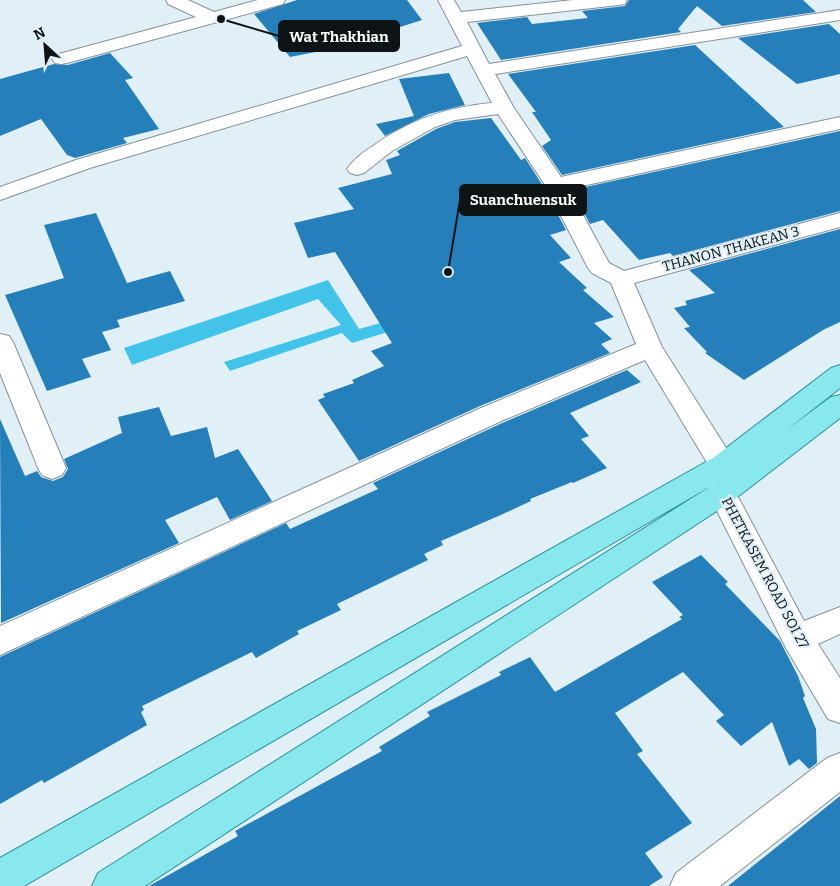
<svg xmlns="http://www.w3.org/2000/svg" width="840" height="886" font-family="Bitter,serif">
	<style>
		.forest { fill: #42c3ea }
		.building { fill: #247fba }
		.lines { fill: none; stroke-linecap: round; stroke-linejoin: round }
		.minor-casing { stroke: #849297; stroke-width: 2 }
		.major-casing { stroke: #2b939b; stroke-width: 2 }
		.minor { fill: #fff; fill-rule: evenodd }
		.major { fill: #89e8ee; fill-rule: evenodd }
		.labels { text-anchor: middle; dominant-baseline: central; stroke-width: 4.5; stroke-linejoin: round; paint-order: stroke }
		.street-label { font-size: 14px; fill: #0e1416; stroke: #e1f0f6 }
		.leader { fill: none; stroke: #0e1416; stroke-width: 2 }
		.callout-dot { fill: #0e1416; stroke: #e1f0f6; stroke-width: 2 }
		.callout { fill: #0e1416; stroke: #0e1416; stroke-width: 2 }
		.callout-label { font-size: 15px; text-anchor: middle; font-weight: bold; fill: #fff }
	</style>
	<rect width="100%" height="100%" fill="#e1f0f6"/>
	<polygon class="forest" points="328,280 359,329 501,289 506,296 352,343 342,333 230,371 224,362 341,325 318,299 132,365 124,348"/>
	<g class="building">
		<polygon points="297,0 407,0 422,20 331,49 290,57 254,14"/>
		<polygon points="629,0 803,0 816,12 722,26 697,6 678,29 681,32 501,60 477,23 527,17 532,24 588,18 582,11 625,6"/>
		<polygon points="829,24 840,34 840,74 797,84 738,38"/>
		<polygon points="695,45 784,127 562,175 542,146 551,140 532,112 536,112 508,74"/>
		<polygon points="110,53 133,78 125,80 159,129 123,138 127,143 75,158 67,155 41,119 0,136 0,79 54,64 68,65"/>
		<polygon points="449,73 465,105 429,114 385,136 376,124 414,116 399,79"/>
		<polygon points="491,118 521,160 525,158 543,186 566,230 550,235 571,258 559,262 587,288 583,290 614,317 594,323 612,339 601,344 610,353 480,406 359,461 318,400 325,397 323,394 354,383 352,380 384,366 371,351 392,343 335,252 308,258 294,223 354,209 338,188 392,174 386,160 400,155 397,151 436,129 455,122"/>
		<polygon points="840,131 840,211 673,256 670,253 639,260 603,220 590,224 572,190"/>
		<polygon points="96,213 127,283 170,271 185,301 117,320 120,327 102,332 111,350 82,359 91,377 47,391 5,295 64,278 44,225"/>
		<polygon points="840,229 840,322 823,330 744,380 705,353 707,352 684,328 690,327 674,308 687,305 685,301 715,293 689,270"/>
		<polygon points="627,370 641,382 570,413 589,436 581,439 607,468 573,483 572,482 530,499 531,501 503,514 441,541 443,545 424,554 428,560 337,604 341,610 297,631 299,634 256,658 252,652 142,706 144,710 141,712 147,725 44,783 42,780 0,804 0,657 286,523 290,529 378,489 373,483 500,424"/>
		<polygon points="159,407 171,436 207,427 215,458 238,449 272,501 230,520 217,497 165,520 179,543 1,623 0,419 25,476 37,471 41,477 53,481 63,477 68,469 64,459 122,433 118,417"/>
		<polygon points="701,555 728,582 725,584 780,641 798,676 805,696 803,698 816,729 817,763 809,769 799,759 789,766 772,722 741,746 716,721 724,715 683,672 615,713 643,751 637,754 692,823 645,853 663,877 649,886 149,886 238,836 235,831 382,751 379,747 430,716 427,712 501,675 499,672 530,657 555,692 682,619 679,617 683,615 652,582"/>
		<polygon points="840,796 840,886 728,886"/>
	</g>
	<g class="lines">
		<g class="minor-casing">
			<g id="minor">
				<polygon points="166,0 188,0 214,12 258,0 285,0 283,4 67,63 61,64 55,63 52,59 55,55 196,17 168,4"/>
				<path d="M 438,0 L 454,0 L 461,12 L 573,0 L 627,0 L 625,4 L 619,5 L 467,22 L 489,64 L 840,10 L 840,20 L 495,74 L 514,108 L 561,177 L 840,117 L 840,129 L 569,189 L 609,263 L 624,271 L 840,213 L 840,227 L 634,283 L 662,347 L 737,465 L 736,493 L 804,621 L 840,607 L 840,634 L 818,644 L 840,678 L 840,723 L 828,719 L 786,648 L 708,493 L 709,466 L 645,360 L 499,422 L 0,655 L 0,626 L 481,408 L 636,344 L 611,283 L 592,273 L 588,268 L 545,185 L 498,114 L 455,120 L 435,127 L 392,151 L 364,173 L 357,175 L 350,173 L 347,169 C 353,160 363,152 373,146 C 409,120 447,107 492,103 L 467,56 L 90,168 L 0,200 L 0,187 L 76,160 L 462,46 Z"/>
				<polygon points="0,334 9,336 13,342 66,468 62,475 52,479 42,475 38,468 0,373"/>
				<polygon points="840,753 840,792 720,886 670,886 676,873 827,758"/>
			</g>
		</g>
		<g class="major-casing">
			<polygon id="major" points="840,365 840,388 785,431 831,397 840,395 840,418 732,501 145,886 92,886 98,873 716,483 24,886 0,886 0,858 713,458 831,368"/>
		</g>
		<use href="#minor" class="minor"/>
		<use href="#major" class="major"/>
	</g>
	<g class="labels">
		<g class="street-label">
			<text transform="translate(731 249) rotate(-15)">THANON THAKEAN 3</text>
			<text transform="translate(765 573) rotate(62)">PHETKASEM ROAD SOI 27</text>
		</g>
	</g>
	<path class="leader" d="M221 19L279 36M448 272L460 200"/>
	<g class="callout-dot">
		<circle cx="221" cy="19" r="5"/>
		<circle cx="448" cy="272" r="5"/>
	</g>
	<g class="callout">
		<rect x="279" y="21" width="120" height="30" rx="5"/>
		<rect x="460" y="185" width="126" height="30" rx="5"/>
	</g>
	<g class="callout-label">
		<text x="339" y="42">Wat Thakhian</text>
		<text x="523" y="205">Suanchuensuk</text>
	</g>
	<g transform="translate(45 45) rotate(334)" stroke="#e1f0f6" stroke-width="4" paint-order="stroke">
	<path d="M0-4L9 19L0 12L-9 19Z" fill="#0e1416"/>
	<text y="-8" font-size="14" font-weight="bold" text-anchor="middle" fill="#0e1416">N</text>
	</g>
</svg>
